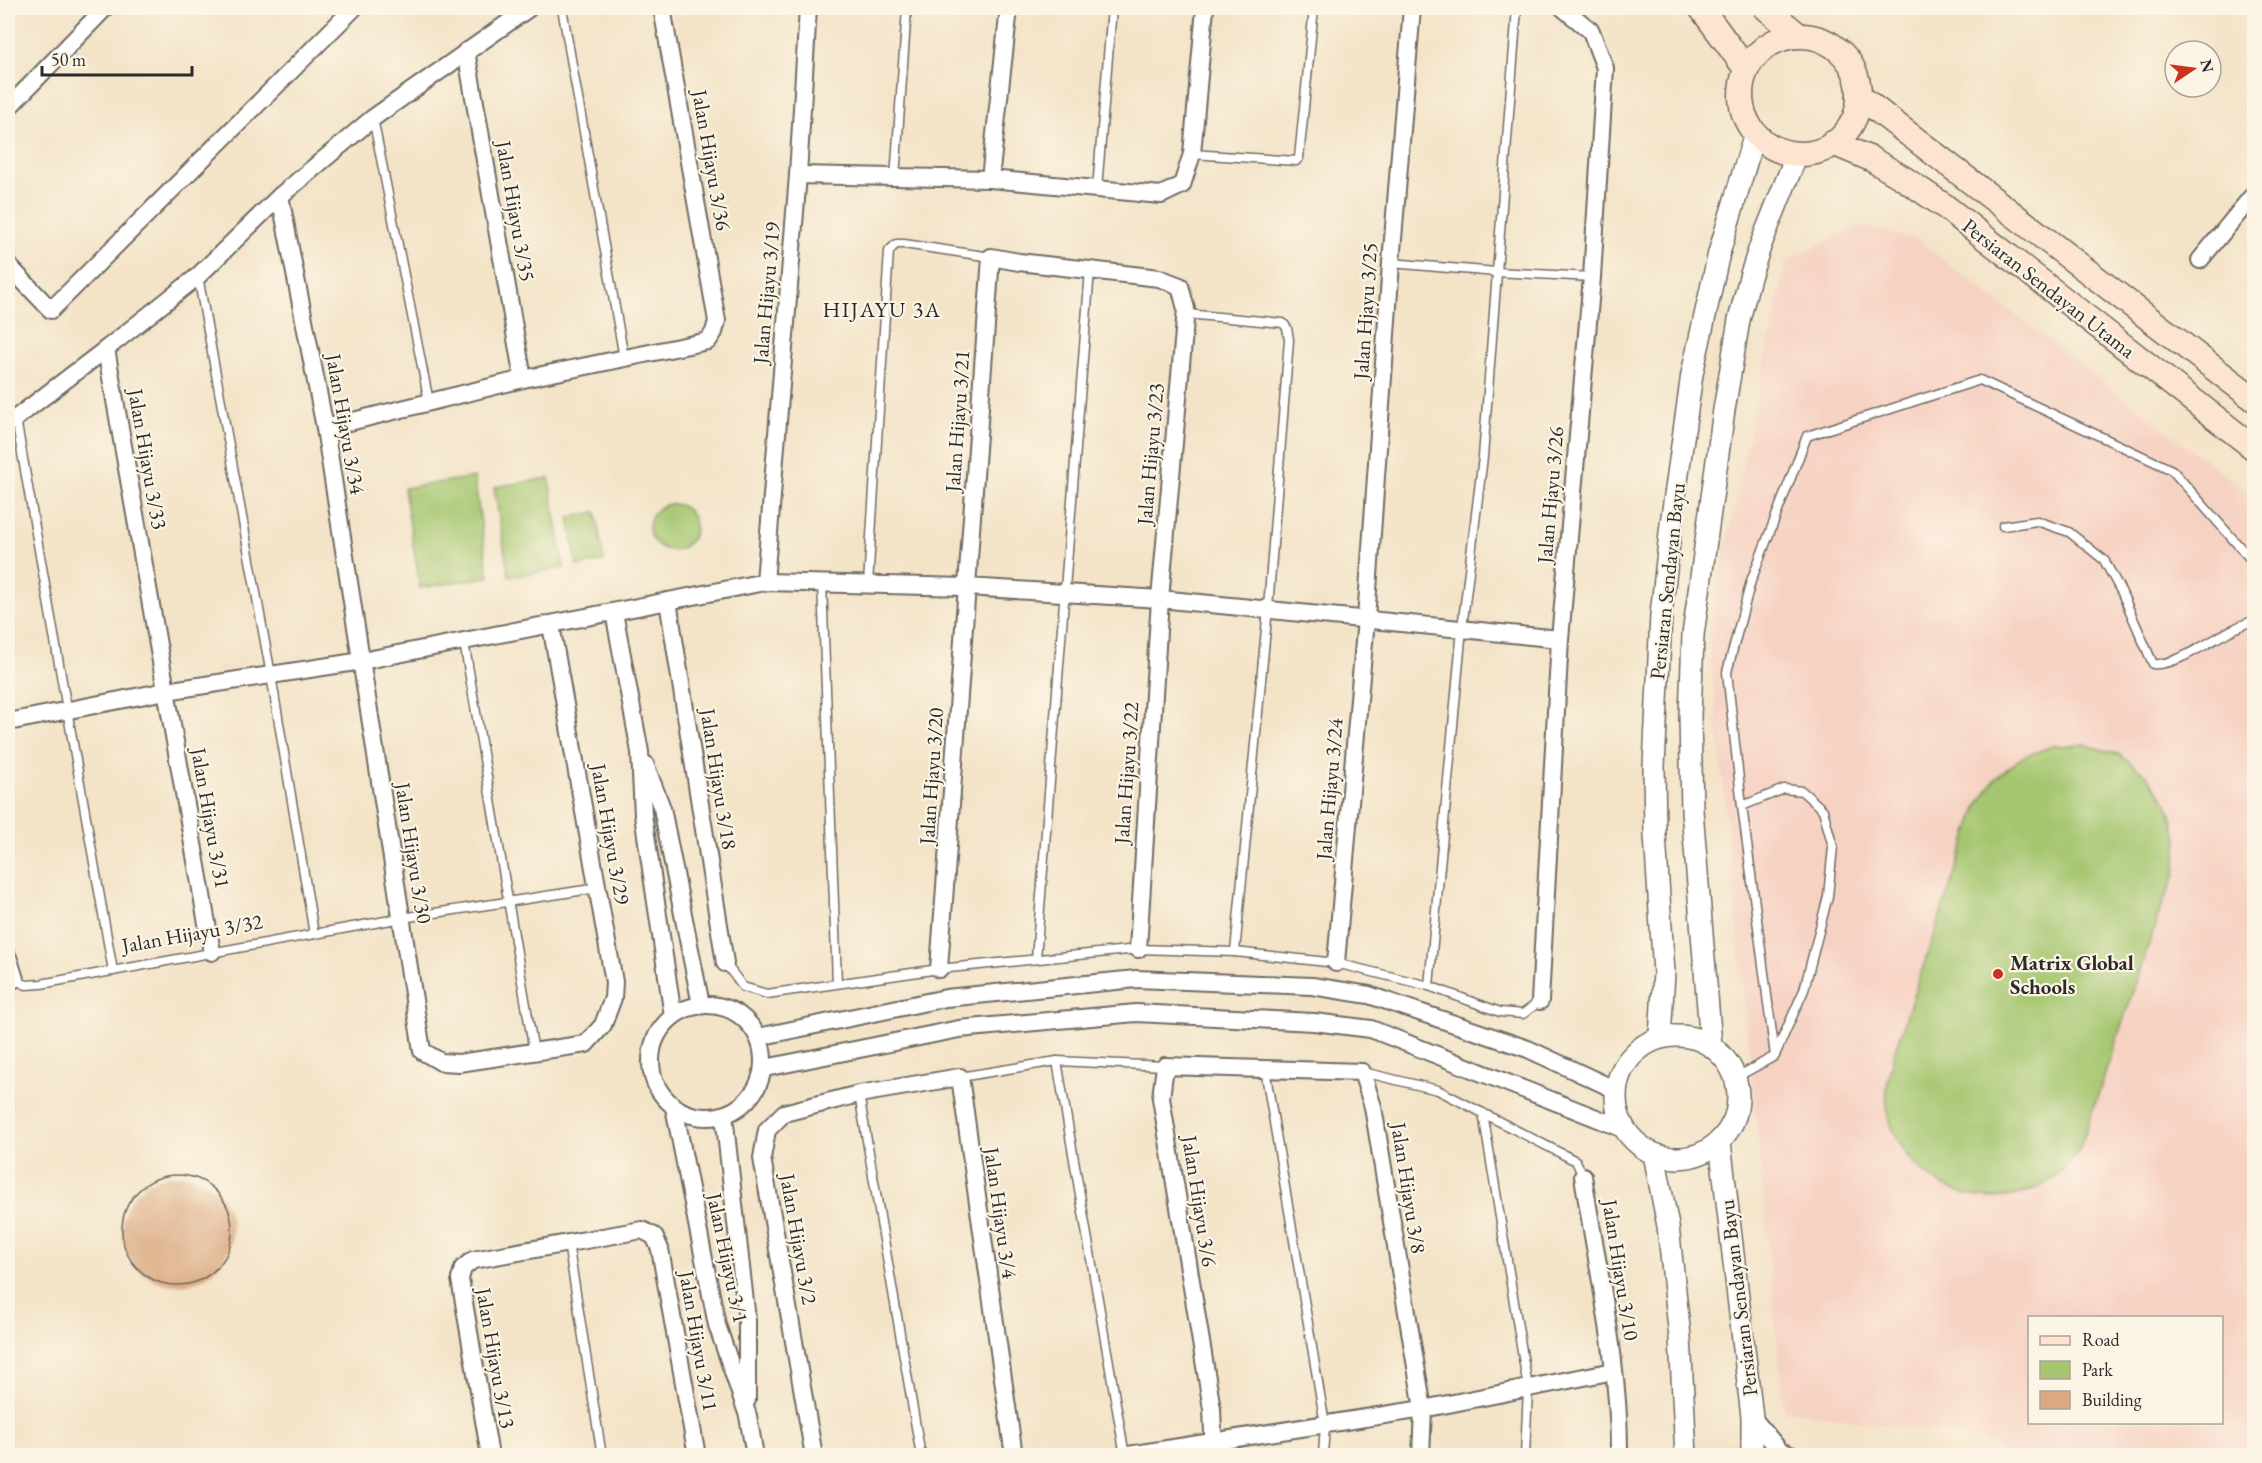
<svg xmlns="http://www.w3.org/2000/svg" width="2262" height="1463" font-family="'EB Garamond',serif">
	<style>
		.built { fill: #f6d2c3; fill-rule: evenodd }
		.green { fill: #a5c66f; stroke: #68784d; stroke-width: 1.5 }
		.building { fill: #dbaa82 }
		.lines { fill: none; stroke-linecap: round; stroke-linejoin: round }
		.service-casing { stroke: #716b62; stroke-width: 11 }
		.minor-casing { stroke: #716b62; stroke-width: 20 }
		.tertiary-casing { stroke: #716b62; stroke-width: 24 }
		.secondary-casing { stroke: #716b62; stroke-width: 27 }
		.service { stroke: #fff; stroke-width: 8 }
		.minor { stroke: #fff; stroke-width: 16 }
		.tertiary { stroke: #fff; stroke-width: 21 }
		.secondary { stroke: #fde4d0; stroke-width: 24 }
		.poi-dot { fill: #c8321e; stroke: #fcf5e5; stroke-width: 2 }
		.labels { text-anchor: middle; dominant-baseline: central; stroke-width: 4.5; stroke-linejoin: round; paint-order: stroke }
		.street-label { font-size: 21px; fill: #2b2b2b; stroke: #fcf5e5 }
		.poi-label { font-size: 21px; font-weight: bold; fill: #2b2b2b; stroke: #fcf5e5; text-anchor: start }
		.neighbourhood-label { font-size: 22px; letter-spacing: 1.5px; fill: #2b2b2b; stroke: #fcf5e5 }
	</style>
	<rect width="100%" height="100%" fill="#fcf5e5"/>
	<filter id="ink" filterUnits="userSpaceOnUse"><feTurbulence type="fractalNoise" baseFrequency=".0167" numOctaves="2"/><feDisplacementMap in="SourceGraphic" scale="12" xChannelSelector="R" yChannelSelector="G"/><feConvolveMatrix kernelMatrix="1 2 1 2 8 2 1 2 1" color-interpolation-filters="sRGB"/></filter>
	<filter id="wash" filterUnits="userSpaceOnUse"><feTurbulence type="fractalNoise" baseFrequency=".008" numOctaves="4" result="noise"/><feDisplacementMap in="SourceGraphic" scale="24" xChannelSelector="R" yChannelSelector="G"/><feGaussianBlur stdDeviation="1.35" result="paint"/><feColorMatrix in="noise" values="0 0 0 0 0 0 0 0 0 0 0 0 0 0 0 0 0 1.4 0 .05"/><feComposite in="paint" operator="in"/></filter>
	<g filter="url(#wash)">
		<rect width="100%" height="100%" fill="#f3e3c7"/>
		<path class="built" d="M 1856,226 L 1916,239 L 2254,497 L 2254,1455 L 2007,1455 L 1985,1439 L 1784,1410 L 1708,630 L 1786,261 ZM 2030,1318 L 2222,1318 L 2222,1422 L 2030,1422 Z"/>
		<g class="green">
			<polygon points="474,477 489,577 420,588 404,488"/>
			<polygon points="549,478 564,568 509,577 494,487"/>
			<circle cx="672" cy="527" r="23"/>
			<polygon points="596,512 604,561 577,566 569,517"/>
			<path d="M 2086,745 L 2118,754 L 2147,775 L 2168,805 L 2178,839 L 2175,875 L 2161,908 L 2079,1151 C 2071,1160 2063,1171 2054,1178 C 1992,1221 1910,1190 1889,1118 C 1883,1095 1889,1072 1895,1050 L 1977,807 L 1995,779 L 2021,758 L 2052,746 Z"/>
		</g>
		<g id="blocks">
			<circle class="building" cx="177" cy="1230" r="55"/>
		</g>
	</g>
	<g filter="url(#ink)">
		<use href="#blocks" fill-opacity="0" stroke="#716b62" stroke-width="1.5"/>
		<g class="lines">
			<g class="service-casing">
				<g id="service">
					<polyline points="562,8 624,358"/>
					<polyline points="373,118 429,402"/>
					<polyline points="1192,154 1296,161 1299,158 1314,8"/>
					<polyline points="895,178 907,8"/>
					<polyline points="1097,189 1112,8"/>
					<polyline points="1391,263 1496,272 1592,277"/>
					<polyline points="198,276 271,675 314,934"/>
					<polyline points="1186,314 1283,323 1287,328 1289,340 1268,608 1235,952 1336,963 1429,986 1500,1012 1523,1014 1540,1001"/>
					<polyline points="16,419 113,971"/>
					<path d="M 2003,526 L 2037,521 L 2069,532 L 2104,560 L 2122,593 L 2153,664 C 2181,667 2224,628 2254,621"/>
					<polyline points="822,583 837,983"/>
					<polyline points="868,584 889,251 896,244 904,244 991,257"/>
					<polyline points="464,642 534,1052"/>
					<polyline points="1742,806 1784,789 1802,791 1823,810 1833,847 1828,896 1804,990 1775,1055"/>
					<polyline points="1036,959 1090,270"/>
					<polyline points="725,963 743,987 767,994 939,969 1138,949 1235,952"/>
					<polyline points="15,979 26,985 41,984 402,918 598,888"/>
					<polyline points="1429,986 1462,628 1483,457 1517,8"/>
					<polyline points="1057,1061 1125,1456"/>
					<polyline points="1265,1069 1325,1424 1323,1456"/>
					<polyline points="1363,1072 1438,1090 1576,1161 1583,1176"/>
					<polyline points="960,1077 1057,1061 1165,1066"/>
					<polyline points="1735,1078 1775,1056 1742,806 1727,672 1751,581 1807,436 1980,380 2172,470 2254,563"/>
					<polyline points="859,1094 921,1456"/>
					<polyline points="1483,1113 1528,1388 1525,1456"/>
					<polyline points="568,1243 602,1456"/>
				</g>
			</g>
			<g class="minor-casing">
				<g id="minor">
					<polyline points="466,51 523,379"/>
					<polyline points="8,108 105,8"/>
					<polyline points="798,175 990,179 1161,195 1182,185 1192,154 1205,8"/>
					<polyline points="990,179 1009,8"/>
					<polyline points="280,196 325,428 422,1051 441,1062 459,1063 586,1044 603,1025 613,998 614,982 551,625"/>
					<polyline points="2200,260 2254,194"/>
					<polyline points="8,265 51,310 354,8"/>
					<polyline points="8,424 106,349"/>
					<polyline points="325,428 523,379 708,341 714,332 717,321 662,8"/>
					<polyline points="765,582 798,175 808,8"/>
					<polyline points="668,601 725,963"/>
					<polyline points="614,612 640,752 643,815 673,1016"/>
					<polyline points="8,722 166,691 362,661 765,582 967,587 1160,599 1560,639"/>
					<polyline points="645,764 662,808 701,1005"/>
					<polyline points="212,952 106,349 198,276 280,196 373,118 529,8"/>
					<polyline points="8,957 15,979"/>
					<polyline points="1336,963 1366,619 1391,263 1412,8"/>
					<polyline points="939,969 991,257 1019,262 1159,278 1180,286 1186,309 1160,599 1138,949"/>
					<polyline points="1540,1001 1560,639 1592,277 1605,68 1591,31 1563,8"/>
					<circle cx="707" cy="1061" r="56"/>
					<polyline points="758,1037 946,998 1136,979 1312,986 1369,995 1528,1049 1616,1090"/>
					<polyline points="765,1068 959,1029 1136,1013 1314,1022 1371,1029 1624,1129"/>
					<polyline points="674,1107 717,1325 748,1416 755,1456"/>
					<polyline points="724,1115 747,1320 747,1400"/>
					<path d="M 1583,1176 C 1597,1267 1620,1364 1619,1456"/>
					<polyline points="1752,1417 1780,1451 1793,1456"/>
					<polyline points="490,1456 460,1279 463,1268 473,1260 642,1230 654,1236 660,1249 697,1456"/>
					<polyline points="814,1456 762,1158 767,1130 784,1113 859,1094 960,1077 1014,1456"/>
					<polyline points="1122,1456 1423,1409 1614,1371"/>
					<polyline points="1214,1456 1212,1409 1161,1098 1165,1066 1362,1072 1373,1107 1423,1409 1421,1456"/>
				</g>
			</g>
			<g class="tertiary-casing">
				<g id="tertiary">
					<circle cx="1677" cy="1097" r="61"/>
					<polyline points="1660,1037 1664,973 1655,835 1654,767 1661,615 1671,524 1692,374 1719,253 1755,133"/>
					<polyline points="1711,1045 1692,810 1690,717 1693,635 1724,410 1739,320 1750,277 1761,244 1797,154"/>
					<polyline points="1720,1142 1752,1417 1752,1456"/>
					<polyline points="1654,1154 1668,1226 1680,1337 1686,1456"/>
				</g>
			</g>
			<g class="secondary-casing">
				<g id="secondary">
					<polyline points="1701,8 1746,69"/>
					<polyline points="1766,8 1798,35"/>
					<circle cx="1800" cy="95" r="59"/>
					<polyline points="1859,96 2254,399"/>
					<polyline points="1833,143 1871,159 1903,178 1943,205 2254,448"/>
				</g>
			</g>
			<use href="#service" class="service"/>
			<use href="#minor" class="minor"/>
			<use href="#tertiary" class="tertiary"/>
			<use href="#secondary" class="secondary"/>
		</g>
	</g>
	<circle class="poi-dot" cx="1998" cy="974" r="6"/>
	<g class="labels">
		<g class="street-label">
			<text transform="translate(712 160) rotate(80)">Jalan Hijayu 3/36</text>
			<text transform="translate(516 211) rotate(80)">Jalan Hijayu 3/35</text>
			<text transform="translate(2049 288) rotate(38)">Persiaran Sendayan Utama</text>
			<text transform="translate(766 293) rotate(-85)">Jalan Hijayu 3/19</text>
			<text transform="translate(1365 311) rotate(-86)">Jalan Hjayu 3/25</text>
			<text transform="translate(957 421) rotate(-86)">Jalan Hijayu 3/21</text>
			<text transform="translate(346 424) rotate(80)">Jalan Hijayu 3/34</text>
			<text transform="translate(1150 454) rotate(-85)">Jalan Hijayu 3/23</text>
			<text transform="translate(148 459) rotate(80)">Jalan Hijayu 3/33</text>
			<text transform="translate(1550 495) rotate(-85)">Jalan Hjayu 3/26</text>
			<text transform="translate(1667 581) rotate(-84)">Persiaran Sendayan Bayu</text>
			<text transform="translate(1126 773) rotate(-86)">Jalan Hijayu 3/22</text>
			<text transform="translate(931 776) rotate(-86)">Jalan Hjayu 3/20</text>
			<text transform="translate(719 779) rotate(81)">Jalan Hijayu 3/18</text>
			<text transform="translate(1329 789) rotate(-85)">Jalan Hijayu 3/24</text>
			<text transform="translate(211 818) rotate(80)">Jalan Hijayu 3/31</text>
			<text transform="translate(611 834) rotate(80)">Jalan Hijayu 3/29</text>
			<text transform="translate(414 853) rotate(81)">Jalan Hijayu 3/30</text>
			<text transform="translate(192 933) rotate(-10)">Jalan Hijayu 3/32</text>
			<text transform="translate(1409 1188) rotate(81)">Jalan Hijayu 3/8</text>
			<text transform="translate(1200 1201) rotate(81)">Jalan Hijayu 3/6</text>
			<text transform="translate(1001 1213) rotate(82)">Jalan Hijayu 3/4</text>
			<text transform="translate(799 1239) rotate(80)">Jalan Hijayu 3/2</text>
			<text transform="translate(728 1258) rotate(78)">Jalan Hijayu 3/1</text>
			<text transform="translate(1621 1270) rotate(81)">Jalan Hijayu 3/10</text>
			<text transform="translate(1738 1298) rotate(-97)">Persiaran Sendayan Bayu</text>
			<text transform="translate(699 1341) rotate(80)">Jalan Hijayu 3/11</text>
			<text transform="translate(496 1358) rotate(80)">Jalan Hijayu 3/13</text>
		</g>
		<g class="poi-label">
			<text x="2010" y="962">Matrix Global<tspan x="2010" dy="24">Schools</tspan></text>
		</g>
		<g class="neighbourhood-label">
			<text x="882" y="309">HIJAYU 3A</text>
		</g>
	</g>
	<rect width="2262" height="1463" fill="none" stroke="#fcf5e5" stroke-width="30"/>
	<rect x="2028" y="1316" width="195" height="108" fill="#fcf5e5" stroke="#a8a49b" stroke-width="1.5"/>
	<rect x="2040" y="1336" width="30" height="9" fill="#fde4d0" stroke="#a8a49b" stroke-width="1.5"/>
	<text x="2082" y="1346" font-size="18" fill="#2b2b2b">Road</text>
	<rect x="2040" y="1361" width="30" height="18" fill="#a5c66f" stroke="#a8a49b" stroke-width="1.5"/>
	<text x="2082" y="1376" font-size="18" fill="#2b2b2b">Park</text>
	<rect x="2040" y="1391" width="30" height="18" fill="#dbaa82" stroke="#a8a49b" stroke-width="1.5"/>
	<text x="2082" y="1406" font-size="18" fill="#2b2b2b">Building</text>
	<g transform="translate(2193 69) rotate(77)"><circle r="28" fill="#fcf5e5" stroke="#a8a49b" stroke-width="1.5"/>
	<path d="M0-4.5L10 22L0 15L-10 22Z" fill="#c8321e"/>
	<text y="-9" font-size="16" font-weight="bold" text-anchor="middle" fill="#2b2b2b">N</text>
	</g>
	<path d="M42 66v9h150v-9" fill="none" stroke="#2b2b2b" stroke-width="3"/>
	<text x="51" y="66" font-size="18" fill="#2b2b2b" stroke="#fcf5e5" stroke-width="4.5" paint-order="stroke">50 m</text>
</svg>
